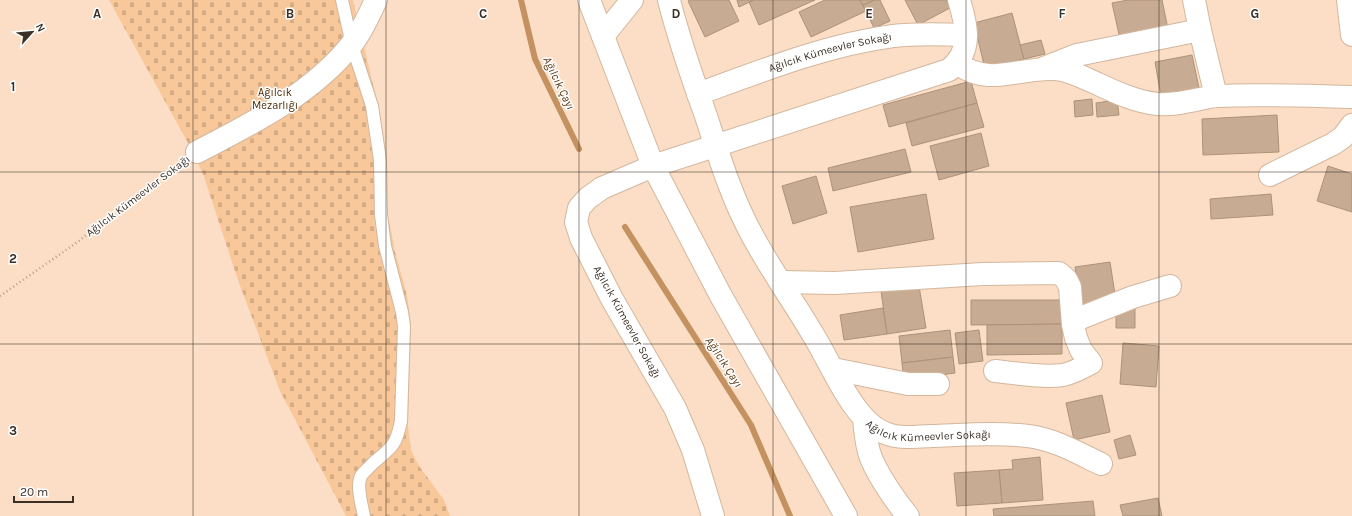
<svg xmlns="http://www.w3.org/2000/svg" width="1352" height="516" font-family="Karla,sans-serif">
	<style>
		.cemetery { fill: url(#cemetery-stones) }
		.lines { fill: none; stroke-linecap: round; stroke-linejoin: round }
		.stream { stroke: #c49161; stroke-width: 6 }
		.building { fill: #c7ac93; stroke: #ad927a }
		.service-casing { stroke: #d2b79e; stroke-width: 14 }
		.minor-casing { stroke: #d2b79e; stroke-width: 24 }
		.secondary-casing { stroke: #d2b79e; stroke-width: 24 }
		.path { stroke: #b59f8b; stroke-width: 2.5; stroke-dasharray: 1 3; stroke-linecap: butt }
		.service { stroke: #fff; stroke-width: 12 }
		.minor { stroke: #fff; stroke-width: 22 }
		.secondary { stroke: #fff; stroke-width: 22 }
		.grid { fill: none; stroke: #3b3026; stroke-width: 1; stroke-opacity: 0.55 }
		.labels { text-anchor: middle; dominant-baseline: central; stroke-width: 3; stroke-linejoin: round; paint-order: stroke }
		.street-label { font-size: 11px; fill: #3b3026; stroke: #fff }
		.park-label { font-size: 11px; fill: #4f2d05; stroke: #fff }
		.water-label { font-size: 12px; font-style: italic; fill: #5d3a15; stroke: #fff }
		.grid-label { font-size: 13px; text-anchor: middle; font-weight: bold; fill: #3b3026; stroke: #fff; stroke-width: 3; stroke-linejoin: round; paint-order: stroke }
	</style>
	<defs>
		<pattern id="cemetery-stones" width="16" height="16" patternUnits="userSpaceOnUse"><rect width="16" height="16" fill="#f9c89a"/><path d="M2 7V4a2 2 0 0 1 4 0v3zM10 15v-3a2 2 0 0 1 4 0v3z" fill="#d6ac85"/></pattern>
	</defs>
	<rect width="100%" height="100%" fill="#fbdec5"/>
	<polygon class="cemetery" points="109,0 353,0 380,114 385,158 387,209 395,252 407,295 411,325 408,426 411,450 419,466 444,500 450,516 346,516 280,391 239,283 203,174 188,143"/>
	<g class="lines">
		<g class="stream">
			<polyline points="521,0 535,59 579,149"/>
			<polyline points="625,227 751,425 790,516"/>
		</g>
	</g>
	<g class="building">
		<polygon points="690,0 729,0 739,21 705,37 688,1"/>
		<polygon points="737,0 754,0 739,7"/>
		<polygon points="754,0 815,0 759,25 749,2"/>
		<polygon points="825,0 860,0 866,11 811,37 799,12"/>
		<polygon points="860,0 875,0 863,5"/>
		<polygon points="875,0 880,0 890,21 874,28 863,5"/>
		<polygon points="905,0 946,0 950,8 918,25"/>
		<polygon points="1128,0 1162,0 1168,29 1120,39 1112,3"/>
		<polygon points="1012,13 1024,59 985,69 974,23"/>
		<polygon points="1041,40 1045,54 1024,59 1020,45"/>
		<polygon points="1192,55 1199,88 1161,96 1155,62"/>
		<polygon points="971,81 977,103 889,127 883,105"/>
		<polygon points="1092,99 1093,115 1075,117 1074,101"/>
		<polygon points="1117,100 1119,115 1097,117 1096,103"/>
		<polygon points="977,103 984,127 912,146 906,123"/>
		<polygon points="1277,115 1279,152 1203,155 1202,119"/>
		<polygon points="981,133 989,166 939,180 930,146"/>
		<polygon points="905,149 911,172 833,191 828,168"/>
		<polygon points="1328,166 1352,174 1352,212 1317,201"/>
		<polygon points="816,176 827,213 793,224 782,186"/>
		<polygon points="926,194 934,239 858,252 850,207"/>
		<polygon points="1271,194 1273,215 1211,219 1210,199"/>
		<polygon points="1110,262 1116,301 1081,306 1075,267"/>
		<polygon points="919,286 926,328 887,334 881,291"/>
		<polygon points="971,300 1062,300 1062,324 971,325"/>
		<polygon points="883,308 887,334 844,340 840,315"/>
		<polygon points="1116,308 1135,309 1135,328 1116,328"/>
		<polygon points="1062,324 1062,354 987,355 987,325"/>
		<polygon points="950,330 953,357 902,363 899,336"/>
		<polygon points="979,330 983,361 959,364 955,333"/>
		<polygon points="1123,343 1159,346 1156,387 1120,384"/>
		<polygon points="953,357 955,373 904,380 902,363"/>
		<polygon points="1102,395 1110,432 1074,440 1066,403"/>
		<polygon points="1130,435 1136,455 1119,459 1114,440"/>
		<polygon points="1040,457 1043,500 1002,503 999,470 1013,469 1012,460"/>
		<polygon points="999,470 1002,503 957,506 954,473"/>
		<polygon points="1158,498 1162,516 1123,516 1120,505"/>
		<polygon points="1093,501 1095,516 994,516 993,509"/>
	</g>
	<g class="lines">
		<g class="service-casing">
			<path id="service" d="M 342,0 L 352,45 L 372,106 L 380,160 L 381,215 L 385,246 L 402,312 L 404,326 L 401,421 C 396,446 392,447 373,463 C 370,467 363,472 361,476 C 356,486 362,506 364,516"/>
		</g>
		<g class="minor-casing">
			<g id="minor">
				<path id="s1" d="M 669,0 C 679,40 692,77 706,116 C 719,156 731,196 751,233 C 771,271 797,306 818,343 C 833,369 856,423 885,433 C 899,439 916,437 931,436 C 962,435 998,432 1028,436 C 1054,439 1078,453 1101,464"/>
				<polyline points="1194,0 1200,30 1216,96"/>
				<polyline points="1348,0 1352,35"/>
				<polyline points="603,36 632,0"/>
				<path d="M 958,64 C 990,87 1019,67 1055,69 C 1070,70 1084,78 1098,84 C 1117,93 1137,102 1158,104 C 1172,105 1186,102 1200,99 C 1206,98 1212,96 1218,96 C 1263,94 1307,96 1352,97"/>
				<polyline points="1044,68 1077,55 1200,30"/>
				<path id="s2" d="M 698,94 C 761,71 826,45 893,36 C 917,33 942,34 966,35"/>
				<path d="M 197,152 C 251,124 312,94 351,45 C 362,32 369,15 376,0"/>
				<polyline points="1270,175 1333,144 1343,137 1352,125"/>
				<path d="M 781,282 L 835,283 L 983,274 L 1059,273 L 1066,279 L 1070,287 L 1073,325 L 1076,338 L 1081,350 L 1091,363 C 1082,368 1073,373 1063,375 C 1042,378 1016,373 995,371"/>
				<polyline points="1073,321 1133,297 1170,286"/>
				<polyline points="833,369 908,384 938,384"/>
				<path d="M 864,419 C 865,430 866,441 869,452 C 874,470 896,502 908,516"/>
				<path d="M 713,516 L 693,450 L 675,408 L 612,299 L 581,238 L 576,222 L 579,208 L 588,198 L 602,188 L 653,166 L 949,70 C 973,51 967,26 959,0"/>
			</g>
		</g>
		<g class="secondary-casing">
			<polyline id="secondary" points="589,0 653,166 721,296 846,516"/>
		</g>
		<polyline class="path" points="0,296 79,241 123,205 180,164"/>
		<use href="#service" class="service"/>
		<use href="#minor" class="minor"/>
		<use href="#secondary" class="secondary"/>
	</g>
	<path class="grid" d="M 193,0 L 193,516M 386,0 L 386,516M 579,0 L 579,516M 773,0 L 773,516M 966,0 L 966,516M 1159,0 L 1159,516M 0,172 L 1352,172M 0,344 L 1352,344"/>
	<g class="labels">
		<g class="street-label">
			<text stroke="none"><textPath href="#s2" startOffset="139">Ağılcık Kümeevler Sokağı</textPath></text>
			<text transform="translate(138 196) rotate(-37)">Ağılcık Kümeevler Sokağı</text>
			<text transform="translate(627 322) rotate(61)">Ağılcık Kümeevler Sokağı</text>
			<text stroke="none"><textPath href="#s1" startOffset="533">Ağılcık Kümeevler Sokağı</textPath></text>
		</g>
		<g class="park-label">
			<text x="275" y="92">Ağılcık<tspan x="275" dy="13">Mezarlığı</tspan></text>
		</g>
		<g class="water-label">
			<text transform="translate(559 83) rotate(64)">Ağılcık Çayı</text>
			<text transform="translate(724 362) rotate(57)">Ağılcık Çayı</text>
		</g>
	</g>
	<g class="grid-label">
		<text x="97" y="18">A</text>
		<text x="290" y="18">B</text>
		<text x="483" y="18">C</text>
		<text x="676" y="18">D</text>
		<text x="869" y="18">E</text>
		<text x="1062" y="18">F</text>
		<text x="1255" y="18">G</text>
		<text x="13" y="91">1</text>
		<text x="13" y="263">2</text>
		<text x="13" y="435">3</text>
	</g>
	<g transform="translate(32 32) rotate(63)" stroke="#ffffff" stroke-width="3" paint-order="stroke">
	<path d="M0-3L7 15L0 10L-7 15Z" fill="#3b3026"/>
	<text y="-6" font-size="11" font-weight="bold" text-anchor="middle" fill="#3b3026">N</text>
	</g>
	<path d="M14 496v6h59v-6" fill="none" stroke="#3b3026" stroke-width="2"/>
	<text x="20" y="496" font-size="12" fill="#3b3026" stroke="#ffffff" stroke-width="3" paint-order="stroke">20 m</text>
</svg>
